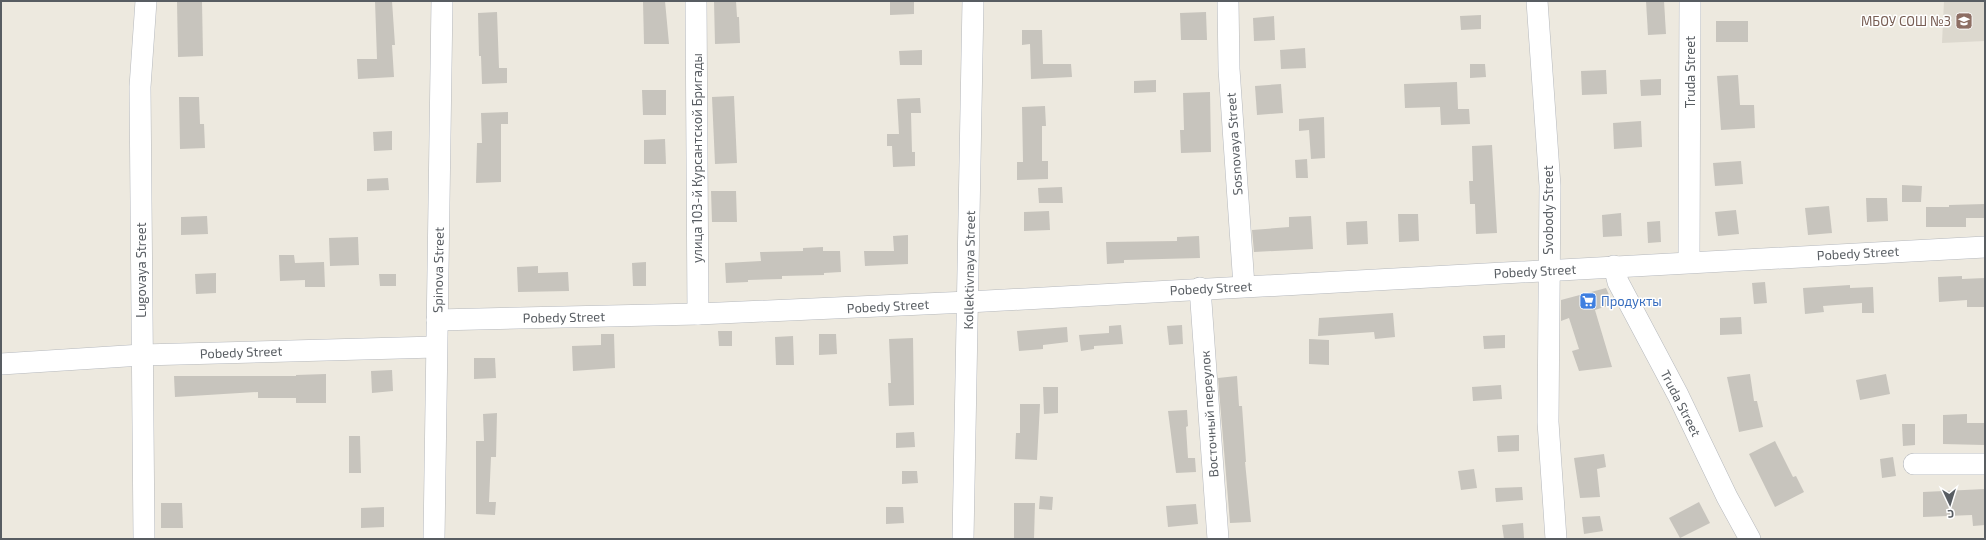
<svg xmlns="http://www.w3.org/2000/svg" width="1986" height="540" font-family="'Exo 2',sans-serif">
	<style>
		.education { fill: #dcd8ce }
		.building { fill: #c7c4bd }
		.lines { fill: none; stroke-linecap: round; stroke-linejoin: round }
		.minor-casing { stroke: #b5b8bd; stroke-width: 22 }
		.minor { stroke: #fff; stroke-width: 21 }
		.labels { text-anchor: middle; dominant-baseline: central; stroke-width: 3; stroke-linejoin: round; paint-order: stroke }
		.education-label { font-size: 13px; fill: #785e54; stroke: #fff; text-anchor: end }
		.street-label { font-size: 13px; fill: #585d62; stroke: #fff }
		.shop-label { font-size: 13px; fill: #366cbe; stroke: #fff; text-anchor: start }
	</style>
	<rect width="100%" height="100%" fill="#ede9df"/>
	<polygon class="education" points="1944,1 1985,1 1985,41 1942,43"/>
	<g class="building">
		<polygon points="177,1 202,1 203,56 178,57"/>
		<polygon points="375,1 392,1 395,45 392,45 394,77 358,79 357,59 377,59"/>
		<polygon points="643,1 665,1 669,44 644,44"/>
		<polygon points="714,1 736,1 737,17 739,17 740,43 715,44"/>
		<polygon points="914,1 914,14 890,15 890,2"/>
		<polygon points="1646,1 1664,1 1666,34 1648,35"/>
		<polygon points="497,12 499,68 507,68 507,83 482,84 481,56 479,56 478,13"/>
		<polygon points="1206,12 1207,40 1181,40 1180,13"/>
		<polygon points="1481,15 1481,29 1461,30 1460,16"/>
		<polygon points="1274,16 1275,40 1254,41 1253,18"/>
		<rect x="1716" y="21" width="32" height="21"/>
		<polygon points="1022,30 1042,30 1043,64 1071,64 1072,77 1031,79 1030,44 1022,45"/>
		<polygon points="1305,48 1306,68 1281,69 1280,50"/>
		<polygon points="922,50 922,65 900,65 899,51"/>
		<polygon points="1470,64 1485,64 1486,77 1470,78"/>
		<polygon points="1606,70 1607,94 1582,95 1581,71"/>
		<polygon points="1738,75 1740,105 1754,105 1755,128 1721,130 1717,76"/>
		<polygon points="1661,79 1661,95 1641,96 1640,80"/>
		<polygon points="1156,80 1156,92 1134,93 1134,81"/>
		<polygon points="1457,82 1458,109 1469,109 1470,124 1441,125 1440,107 1405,108 1404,84"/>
		<polygon points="1281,84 1283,113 1257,115 1255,86"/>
		<polygon points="642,90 666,90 666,115 643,115"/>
		<polygon points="1210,92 1211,152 1181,153 1180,130 1184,130 1183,93"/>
		<polygon points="734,96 737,163 715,164 712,97"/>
		<polygon points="179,97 199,97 200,124 204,124 205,148 180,149"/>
		<polygon points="920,98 921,113 911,113 912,152 915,152 915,166 893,167 892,146 887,146 887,134 899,134 897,99"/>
		<polygon points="1045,106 1046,126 1042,126 1042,161 1048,161 1048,179 1017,180 1017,162 1023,162 1022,107"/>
		<polygon points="508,112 508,124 501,124 501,182 476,183 477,143 482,143 481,113"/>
		<polygon points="1324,117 1325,158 1311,159 1309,130 1299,131 1299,119"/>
		<polygon points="1641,121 1642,147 1614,149 1613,123"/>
		<polygon points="392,131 392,150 374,151 373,132"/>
		<polygon points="665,139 666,164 644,164 644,140"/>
		<polygon points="1492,145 1497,233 1476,234 1475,204 1470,204 1469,181 1473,181 1472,146"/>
		<polygon points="1307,159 1308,178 1296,178 1295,160"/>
		<polygon points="1741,161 1743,184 1715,186 1713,163"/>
		<polygon points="388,178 389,190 367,191 367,179"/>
		<polygon points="1902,185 1922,186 1921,202 1902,202"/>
		<polygon points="1062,187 1063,203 1039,203 1038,188"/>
		<polygon points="711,191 736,191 737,222 712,222"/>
		<polygon points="1866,198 1887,198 1888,221 1867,222"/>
		<polygon points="1985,204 1985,218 1966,218 1966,227 1926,227 1926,207 1949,207 1949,205"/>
		<polygon points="1829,206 1832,233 1808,235 1805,208"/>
		<polygon points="1736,210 1739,234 1718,236 1715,212"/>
		<polygon points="1049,211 1050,230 1024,231 1024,212"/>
		<polygon points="1621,213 1622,236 1603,237 1602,215"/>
		<polygon points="1398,214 1418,214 1419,241 1399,242"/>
		<polygon points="207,216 208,234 181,235 181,217"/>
		<polygon points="1311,216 1313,249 1254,252 1252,230 1289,227 1289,217"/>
		<polygon points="1367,221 1368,244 1347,245 1346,222"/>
		<polygon points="1660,221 1661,242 1648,243 1647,222"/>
		<polygon points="908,235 908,264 865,266 864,251 894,251 893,236"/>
		<polygon points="1199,236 1200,258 1124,260 1124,263 1107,264 1106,242 1177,241 1177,237"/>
		<polygon points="358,237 359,265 330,266 329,238"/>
		<polygon points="823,247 823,251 840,251 841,272 824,273 824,275 782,276 782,279 748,280 748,282 726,283 725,263 761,261 760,252 803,251 803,248"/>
		<polygon points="279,255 294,255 295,263 324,262 325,287 305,287 305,280 280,281"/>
		<polygon points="646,262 646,286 633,286 632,263"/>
		<polygon points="538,266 538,273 568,272 569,291 518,292 517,267"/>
		<polygon points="216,273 216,293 196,294 195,274"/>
		<polygon points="379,274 396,274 396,286 380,286"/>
		<polygon points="1962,276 1962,279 1985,278 1985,307 1967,307 1967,300 1939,302 1938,277"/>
		<polygon points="1765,282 1767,303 1754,304 1752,283"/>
		<polygon points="1850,285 1850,288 1873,287 1874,313 1862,313 1862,303 1823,306 1824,312 1805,314 1803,288"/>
		<polygon points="1606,288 1613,304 1595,310 1612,367 1579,371 1572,351 1579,349 1569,318 1561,321 1561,300"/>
		<polygon points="1393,313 1395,337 1375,339 1374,332 1318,336 1319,318"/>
		<polygon points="1741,317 1742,334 1720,335 1720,318"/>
		<polygon points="1121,325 1123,344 1094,346 1094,349 1081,351 1079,335 1109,333 1109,326"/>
		<polygon points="1182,325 1183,344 1169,345 1167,326"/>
		<polygon points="1067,327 1068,342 1043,345 1043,349 1019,351 1017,331"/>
		<polygon points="718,331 732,331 732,346 719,346"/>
		<polygon points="601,334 614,334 615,368 573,371 572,346 601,345"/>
		<polygon points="819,334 836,334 837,354 819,355"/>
		<polygon points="1505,335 1505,348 1484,349 1483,336"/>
		<polygon points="793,336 794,365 776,365 775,337"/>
		<polygon points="913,338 914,405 889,406 888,383 891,383 889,339"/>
		<polygon points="1309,339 1329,340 1329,365 1309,364"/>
		<polygon points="474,358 495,358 496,378 474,379"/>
		<polygon points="392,370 393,391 372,393 371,371"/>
		<polygon points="326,374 326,403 296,403 296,398 258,398 258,392 175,397 174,376 296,376 296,375"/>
		<polygon points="1750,374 1754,401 1757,401 1763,427 1739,432 1727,377"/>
		<polygon points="1886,374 1890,394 1860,400 1856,380"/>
		<polygon points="1237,376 1239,406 1242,406 1246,462 1245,462 1251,522 1230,523 1218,378"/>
		<polygon points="1501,385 1502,399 1473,401 1472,387"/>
		<polygon points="1043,387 1058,387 1058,413 1044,414"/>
		<polygon points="1020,404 1040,404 1037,460 1015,459 1016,433 1020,433"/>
		<polygon points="1187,410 1188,426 1186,427 1188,458 1195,458 1196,472 1176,473 1168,411"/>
		<polygon points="497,413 496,457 491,457 489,502 496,502 495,515 476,514 476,441 484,441 483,414"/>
		<polygon points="1967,414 1967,423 1984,423 1984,445 1943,444 1943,415"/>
		<polygon points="1902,424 1915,424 1915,445 1903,446"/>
		<polygon points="914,432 915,447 896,448 896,433"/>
		<polygon points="1519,435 1519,451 1498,452 1497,436"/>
		<polygon points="349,436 360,436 361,473 349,473"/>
		<polygon points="1775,441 1793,477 1796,476 1804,492 1775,507 1749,454"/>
		<polygon points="1604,454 1606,467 1597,469 1600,497 1580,498 1574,458"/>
		<polygon points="1893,457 1896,476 1882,478 1880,459"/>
		<polygon points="1474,469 1477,488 1461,490 1458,471"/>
		<polygon points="902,471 917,471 918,483 902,484"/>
		<polygon points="1522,487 1523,500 1496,502 1495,488"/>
		<polygon points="1985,489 1985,525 1973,526 1972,515 1923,517 1923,492"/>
		<polygon points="1040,496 1053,497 1052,510 1039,509"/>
		<polygon points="1699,502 1710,523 1680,538 1669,518"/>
		<polygon points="161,503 182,503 183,528 161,528"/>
		<polygon points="1014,503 1035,503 1034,539 1014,539"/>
		<polygon points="1196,504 1198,524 1168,527 1166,506"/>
		<polygon points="384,507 384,527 361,528 361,508"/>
		<polygon points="886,507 903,507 904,523 886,524"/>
		<polygon points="1600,516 1603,531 1584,534 1582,517"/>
		<polygon points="1523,523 1524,538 1504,539 1502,525"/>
	</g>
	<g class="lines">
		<g class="minor-casing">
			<g id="minor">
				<polyline points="696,1 698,314"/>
				<polyline points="1228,1 1229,69 1244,286"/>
				<polyline points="1537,1 1550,186 1548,422 1556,539"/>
				<polyline points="1689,262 1690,1"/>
				<polyline points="1614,266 1618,282 1678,395 1727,497 1750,539"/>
				<polyline points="1200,288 1218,539"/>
				<polyline points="437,320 698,314 968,302 1985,247"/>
				<polyline points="1,364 142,355 436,347"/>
				<polyline points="1914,464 1985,464"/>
				<polyline points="144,538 140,87 146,1"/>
				<polyline points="434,539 442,1"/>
				<polyline points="963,539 973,1"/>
			</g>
		</g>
		<use href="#minor" class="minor"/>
	</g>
	<defs>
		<g id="school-square" transform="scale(0.9)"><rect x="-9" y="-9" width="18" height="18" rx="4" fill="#8d6e63" stroke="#fff"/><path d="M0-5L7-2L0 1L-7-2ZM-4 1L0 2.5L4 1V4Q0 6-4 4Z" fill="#fff"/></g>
		<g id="supermarket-square" transform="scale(0.9)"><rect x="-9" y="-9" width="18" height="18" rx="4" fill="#3f7fe0" stroke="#fff"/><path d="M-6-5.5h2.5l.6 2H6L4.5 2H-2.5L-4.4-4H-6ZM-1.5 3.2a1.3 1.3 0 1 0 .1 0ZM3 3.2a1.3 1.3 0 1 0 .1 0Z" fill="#fff"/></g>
	</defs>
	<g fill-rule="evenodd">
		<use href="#school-square" x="1964" y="21"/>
		<use href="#supermarket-square" x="1588" y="301"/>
	</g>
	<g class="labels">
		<g class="education-label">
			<text x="1951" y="21">МБОУ СОШ №3</text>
		</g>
		<g class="street-label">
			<text transform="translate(1690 72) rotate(-90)">Truda Street</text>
			<text transform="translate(1234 144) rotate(-94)">Sosnovaya Street</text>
			<text transform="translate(697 158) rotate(-90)">улица 103-й Курсантской Бригады</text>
			<text transform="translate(1548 210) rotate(-90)">Svobody Street</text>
			<text transform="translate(1858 253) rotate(-3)">Pobedy Street</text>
			<text transform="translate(141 270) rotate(-90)">Lugovaya Street</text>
			<text transform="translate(438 270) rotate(-89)">Spinova Street</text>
			<text transform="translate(969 270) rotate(-89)">Kollektivnaya Street</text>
			<text transform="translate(1535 271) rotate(-3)">Pobedy Street</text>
			<text transform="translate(1211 288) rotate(-3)">Pobedy Street</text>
			<text transform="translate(888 306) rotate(-3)">Pobedy Street</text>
			<text transform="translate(564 317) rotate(-1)">Pobedy Street</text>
			<text transform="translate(241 352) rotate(-2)">Pobedy Street</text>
			<text transform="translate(1681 403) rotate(63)">Truda Street</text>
			<text transform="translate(1209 414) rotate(-94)">Восточный переулок</text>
		</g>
		<g class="shop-label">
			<text x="1601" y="301">Продукты</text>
		</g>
	</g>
	<rect width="1986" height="540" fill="none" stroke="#585d62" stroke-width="4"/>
	<g transform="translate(1950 504) rotate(176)" stroke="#ffffff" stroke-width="3" paint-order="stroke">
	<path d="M0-3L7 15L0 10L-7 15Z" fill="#585d62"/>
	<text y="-6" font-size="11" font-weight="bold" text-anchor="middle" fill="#585d62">С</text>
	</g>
</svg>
